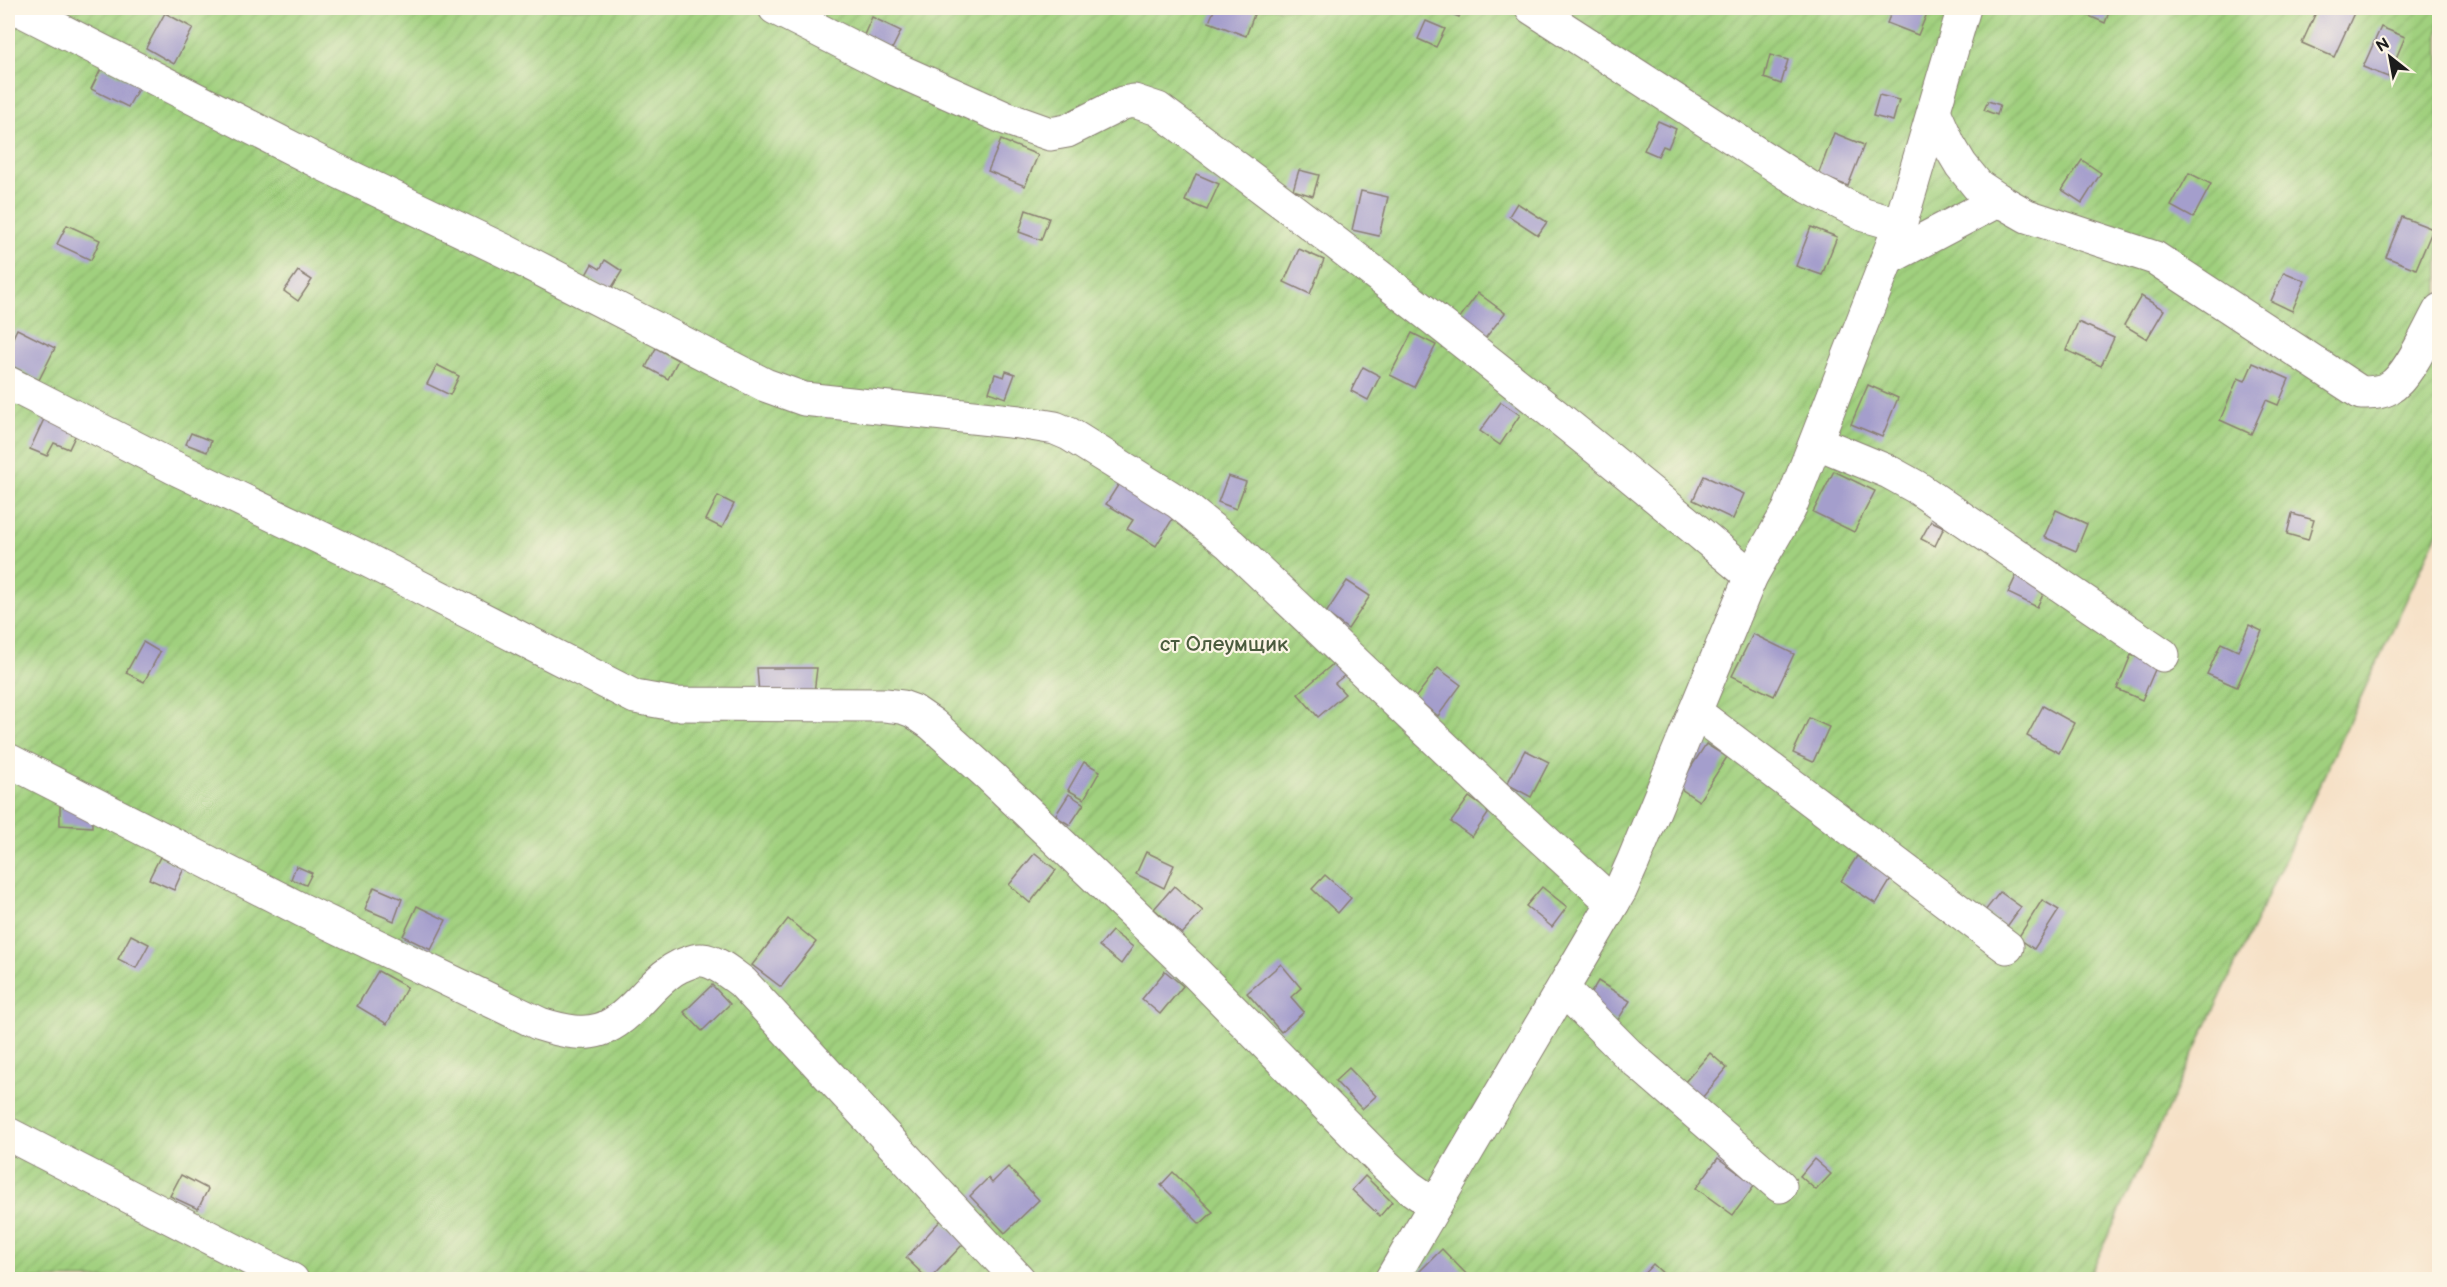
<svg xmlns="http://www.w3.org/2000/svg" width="2447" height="1287" font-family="'Balsamiq Sans',sans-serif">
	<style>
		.garden { fill: url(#garden-furrows); stroke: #5e764d; stroke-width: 1.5 }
		.building { fill: #a49ecc }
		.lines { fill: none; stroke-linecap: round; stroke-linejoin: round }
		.minor-casing { stroke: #897e72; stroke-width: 35 }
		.minor { stroke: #fff; stroke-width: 33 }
		.labels { text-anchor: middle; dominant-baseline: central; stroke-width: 4.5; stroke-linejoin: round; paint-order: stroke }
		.park-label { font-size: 21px; fill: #4a5b3e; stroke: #fcf5e5 }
	</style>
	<defs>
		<pattern id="garden-furrows" width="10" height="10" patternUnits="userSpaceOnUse" patternTransform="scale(1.5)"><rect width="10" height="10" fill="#a0d07e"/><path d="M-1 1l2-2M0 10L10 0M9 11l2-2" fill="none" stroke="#89b26c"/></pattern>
	</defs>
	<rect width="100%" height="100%" fill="#fcf5e5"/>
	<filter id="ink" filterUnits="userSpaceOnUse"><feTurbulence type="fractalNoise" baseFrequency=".0167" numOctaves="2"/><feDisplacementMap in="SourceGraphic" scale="12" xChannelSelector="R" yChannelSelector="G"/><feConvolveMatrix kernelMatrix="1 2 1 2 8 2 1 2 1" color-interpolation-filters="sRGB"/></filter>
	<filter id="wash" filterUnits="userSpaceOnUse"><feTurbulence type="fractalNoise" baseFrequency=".008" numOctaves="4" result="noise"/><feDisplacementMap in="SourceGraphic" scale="24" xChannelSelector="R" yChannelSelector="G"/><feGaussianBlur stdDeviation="1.35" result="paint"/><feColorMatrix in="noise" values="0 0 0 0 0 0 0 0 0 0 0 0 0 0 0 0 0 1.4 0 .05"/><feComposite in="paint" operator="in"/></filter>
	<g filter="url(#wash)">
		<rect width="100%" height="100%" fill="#f6e1c7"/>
		<polygon class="garden" points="8,8 2439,8 2439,530 2088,1279 8,1279"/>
		<g id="blocks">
			<g class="building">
				<polygon points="1215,8 1243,8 1255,12 1246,36 1209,22"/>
				<polygon points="1437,8 1463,8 1459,17"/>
				<polygon points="1893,8 1920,8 1928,11 1918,35 1887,23"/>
				<polygon points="2093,8 2109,12 2105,23 2089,16"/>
				<polygon points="2318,8 2342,8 2354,13 2334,57 2302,43"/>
				<polygon points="165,13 193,28 174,64 146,48"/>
				<polygon points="872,17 901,31 892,49 864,35"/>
				<polygon points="1426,21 1445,29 1436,47 1418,39"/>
				<polygon points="2381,27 2405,37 2388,77 2363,67"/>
				<polygon points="1770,55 1788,60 1781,84 1764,78"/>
				<polygon points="102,67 140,85 128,107 91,89"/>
				<polygon points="1879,95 1899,100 1893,121 1873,116"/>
				<polygon points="1988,101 2000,105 1997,115 1984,110"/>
				<polygon points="1658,121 1676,129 1668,148 1663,146 1658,156 1644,150"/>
				<polygon points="1834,133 1864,145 1848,186 1818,175"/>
				<polygon points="1001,140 1038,155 1025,186 988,171"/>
				<polygon points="2082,160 2101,173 2082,203 2062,190"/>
				<polygon points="1299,170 1319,175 1313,196 1293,190"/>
				<polygon points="2189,173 2211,184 2193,218 2171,206"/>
				<polygon points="1196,174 1219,184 1207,210 1185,201"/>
				<polygon points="1361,191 1388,197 1379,236 1352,230"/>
				<polygon points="1517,203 1547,222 1538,235 1509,216"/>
				<polygon points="1026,210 1049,218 1041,240 1019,232"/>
				<polygon points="2402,217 2433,229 2416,269 2386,257"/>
				<polygon points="67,225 100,240 91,260 57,244"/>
				<polygon points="1811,227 1837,237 1822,275 1796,266"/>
				<polygon points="1299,249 1324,260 1310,294 1284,282"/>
				<polygon points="605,260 622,271 611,289 586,275 592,264 600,269"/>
				<polygon points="298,271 312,280 298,301 284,291"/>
				<polygon points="2284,272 2305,281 2292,311 2271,301"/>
				<polygon points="1478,293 1505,313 1484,340 1458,320"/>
				<polygon points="2141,296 2164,310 2147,339 2124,325"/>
				<polygon points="2078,322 2114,338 2101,366 2066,350"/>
				<polygon points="17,329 55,348 39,380 8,364 8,348"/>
				<polygon points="1412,333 1436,345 1414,387 1390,375"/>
				<polygon points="656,348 678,360 668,379 646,367"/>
				<polygon points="2253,363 2289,379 2278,405 2266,400 2251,434 2220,420 2238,378 2245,381"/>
				<polygon points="437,365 459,376 450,395 427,384"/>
				<polygon points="1363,367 1380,376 1368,400 1351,391"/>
				<polygon points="1006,371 1015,374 1006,398 989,392 995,374 1004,377"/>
				<polygon points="1868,385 1898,398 1882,437 1851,424"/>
				<polygon points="1501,402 1520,415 1500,445 1480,431"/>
				<polygon points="45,417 77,432 69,449 54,443 47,456 30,449"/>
				<polygon points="191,433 211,441 207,452 186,444"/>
				<polygon points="1834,471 1875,491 1854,532 1813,512"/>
				<polygon points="1228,476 1246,482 1236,509 1218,502"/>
				<polygon points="1704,476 1744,494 1733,519 1693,500"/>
				<polygon points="1120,482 1175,515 1156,546 1127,529 1133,520 1106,504"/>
				<polygon points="718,496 734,504 722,528 706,520"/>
				<polygon points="2056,510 2087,524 2076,551 2044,537"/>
				<polygon points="2292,514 2314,520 2308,540 2287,534"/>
				<polygon points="1931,521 1944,527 1935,546 1921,539"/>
				<polygon points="2018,572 2047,586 2037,607 2008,593"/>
				<polygon points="1347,581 1370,596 1348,629 1326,613"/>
				<polygon points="2249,625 2262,631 2237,687 2207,674 2221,643 2238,651"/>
				<polygon points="1753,634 1794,654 1774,696 1732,676"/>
				<polygon points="143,642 160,652 144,682 126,673"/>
				<polygon points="2131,655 2157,665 2142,700 2117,689"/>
				<polygon points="1334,663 1345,675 1335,683 1345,694 1318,717 1298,694"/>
				<polygon points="757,668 817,668 814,693 759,694"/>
				<polygon points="1438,668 1461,685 1438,716 1415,698"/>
				<polygon points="2043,706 2074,723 2059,753 2027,736"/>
				<polygon points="1809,718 1829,727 1813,762 1793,753"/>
				<polygon points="1706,744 1727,757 1699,801 1678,787"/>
				<polygon points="1525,750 1549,762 1531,797 1507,784"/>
				<polygon points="1084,762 1100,771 1084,799 1068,790"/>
				<polygon points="1069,794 1084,804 1070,825 1055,816"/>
				<polygon points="1469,797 1486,809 1488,814 1472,837 1451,822"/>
				<polygon points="60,806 92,807 92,827 60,825"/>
				<polygon points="1146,852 1174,865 1164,888 1136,874"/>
				<polygon points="1035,853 1056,870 1030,903 1009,885"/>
				<polygon points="1857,856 1892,878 1876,904 1841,881"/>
				<polygon points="160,857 184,868 174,890 149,879"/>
				<polygon points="296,866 312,873 306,885 291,879"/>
				<polygon points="1325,875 1351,898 1338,913 1312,889"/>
				<polygon points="1174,886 1203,911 1182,934 1154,909"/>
				<polygon points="374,887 402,899 394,921 365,909"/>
				<polygon points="1542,887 1567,907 1552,927 1526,906"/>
				<polygon points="2000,892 2021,907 2006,928 1984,912"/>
				<polygon points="2042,900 2059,910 2034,949 2018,938"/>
				<polygon points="417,906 446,920 431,950 403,936"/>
				<polygon points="788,919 816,942 781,987 752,965"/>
				<polygon points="1112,931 1133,947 1121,964 1099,946"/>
				<polygon points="131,935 149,944 136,968 118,959"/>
				<polygon points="1281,964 1301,988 1291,997 1304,1012 1281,1032 1247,993"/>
				<polygon points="378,971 407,987 387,1024 357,1006"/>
				<polygon points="1165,971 1183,986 1160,1014 1142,999"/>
				<polygon points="1598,981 1630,1001 1616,1023 1585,1003"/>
				<polygon points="712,985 730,1004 702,1031 684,1012"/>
				<polygon points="1710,1053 1727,1068 1702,1098 1684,1083"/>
				<polygon points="1349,1068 1376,1096 1362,1109 1335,1081"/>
				<polygon points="1718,1158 1755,1185 1733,1215 1696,1188"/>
				<polygon points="1814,1159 1831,1174 1816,1190 1800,1176"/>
				<polygon points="1008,1167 1039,1200 1005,1233 970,1196 988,1178 992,1183"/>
				<polygon points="1173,1172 1213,1212 1200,1224 1161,1185"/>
				<polygon points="181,1175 208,1189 198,1209 170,1196"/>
				<polygon points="1365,1176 1392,1202 1380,1216 1352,1190"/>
				<polygon points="941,1220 965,1242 929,1280 906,1258"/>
				<polygon points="1442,1249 1472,1280 1426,1280 1419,1272"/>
				<polygon points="1653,1264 1670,1280 1638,1280"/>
			</g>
		</g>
	</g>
	<g filter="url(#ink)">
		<use href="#blocks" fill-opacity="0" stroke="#897e72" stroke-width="1.5"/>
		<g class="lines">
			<g class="minor-casing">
				<g id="minor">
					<polyline points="17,8 323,164 505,251 765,385 804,399 1019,422 1055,428 1069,434 1178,502 1230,544 1502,802 1613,903"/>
					<path d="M 775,8 L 891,67 L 1005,118 L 1050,134 L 1067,131 L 1123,103 L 1134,101 L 1158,109 C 1360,259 1559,414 1751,576"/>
					<polyline points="1532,8 1809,187 1864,215 1900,225"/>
					<path d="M 1934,111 L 1949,145 L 1961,165 L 1978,186 L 1999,200 L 2027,216 L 2155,258 L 2361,393 C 2371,393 2380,393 2389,388 C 2409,377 2428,331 2440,310"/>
					<polyline points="1887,259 1999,200"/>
					<polyline points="8,383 173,467 363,558 635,697 674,704 885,705 902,707 913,711 932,724 991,777 1195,972 1382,1162 1409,1187 1435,1205"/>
					<polyline points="1816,442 1889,472 1916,487 2163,655"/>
					<polyline points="1695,712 2007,947"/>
					<path d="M 8,760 L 302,910 L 540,1024 C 594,1041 610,1033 648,992 C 658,982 667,972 680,966 C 686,964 695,959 702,960 C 716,961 731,974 742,982 L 1019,1280"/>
					<polyline points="1563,989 1628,1054 1780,1186"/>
					<polyline points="8,1134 292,1280"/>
					<polyline points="1391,1280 1593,937 1620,891 1633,862 1751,576 1789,510 1887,259 1900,225 1964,8"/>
				</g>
			</g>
			<use href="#minor" class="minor"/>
		</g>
	</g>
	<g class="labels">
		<g class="park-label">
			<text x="1224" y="644">ст Олеумщик</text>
		</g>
	</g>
	<rect width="2447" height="1287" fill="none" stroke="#fcf5e5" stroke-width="30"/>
	<g transform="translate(2390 57) rotate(329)" stroke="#fcf5e5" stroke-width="4.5" paint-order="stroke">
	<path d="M0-4.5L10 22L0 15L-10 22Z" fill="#1c1c1c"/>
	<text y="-9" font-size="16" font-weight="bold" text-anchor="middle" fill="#1c1c1c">N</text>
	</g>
</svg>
